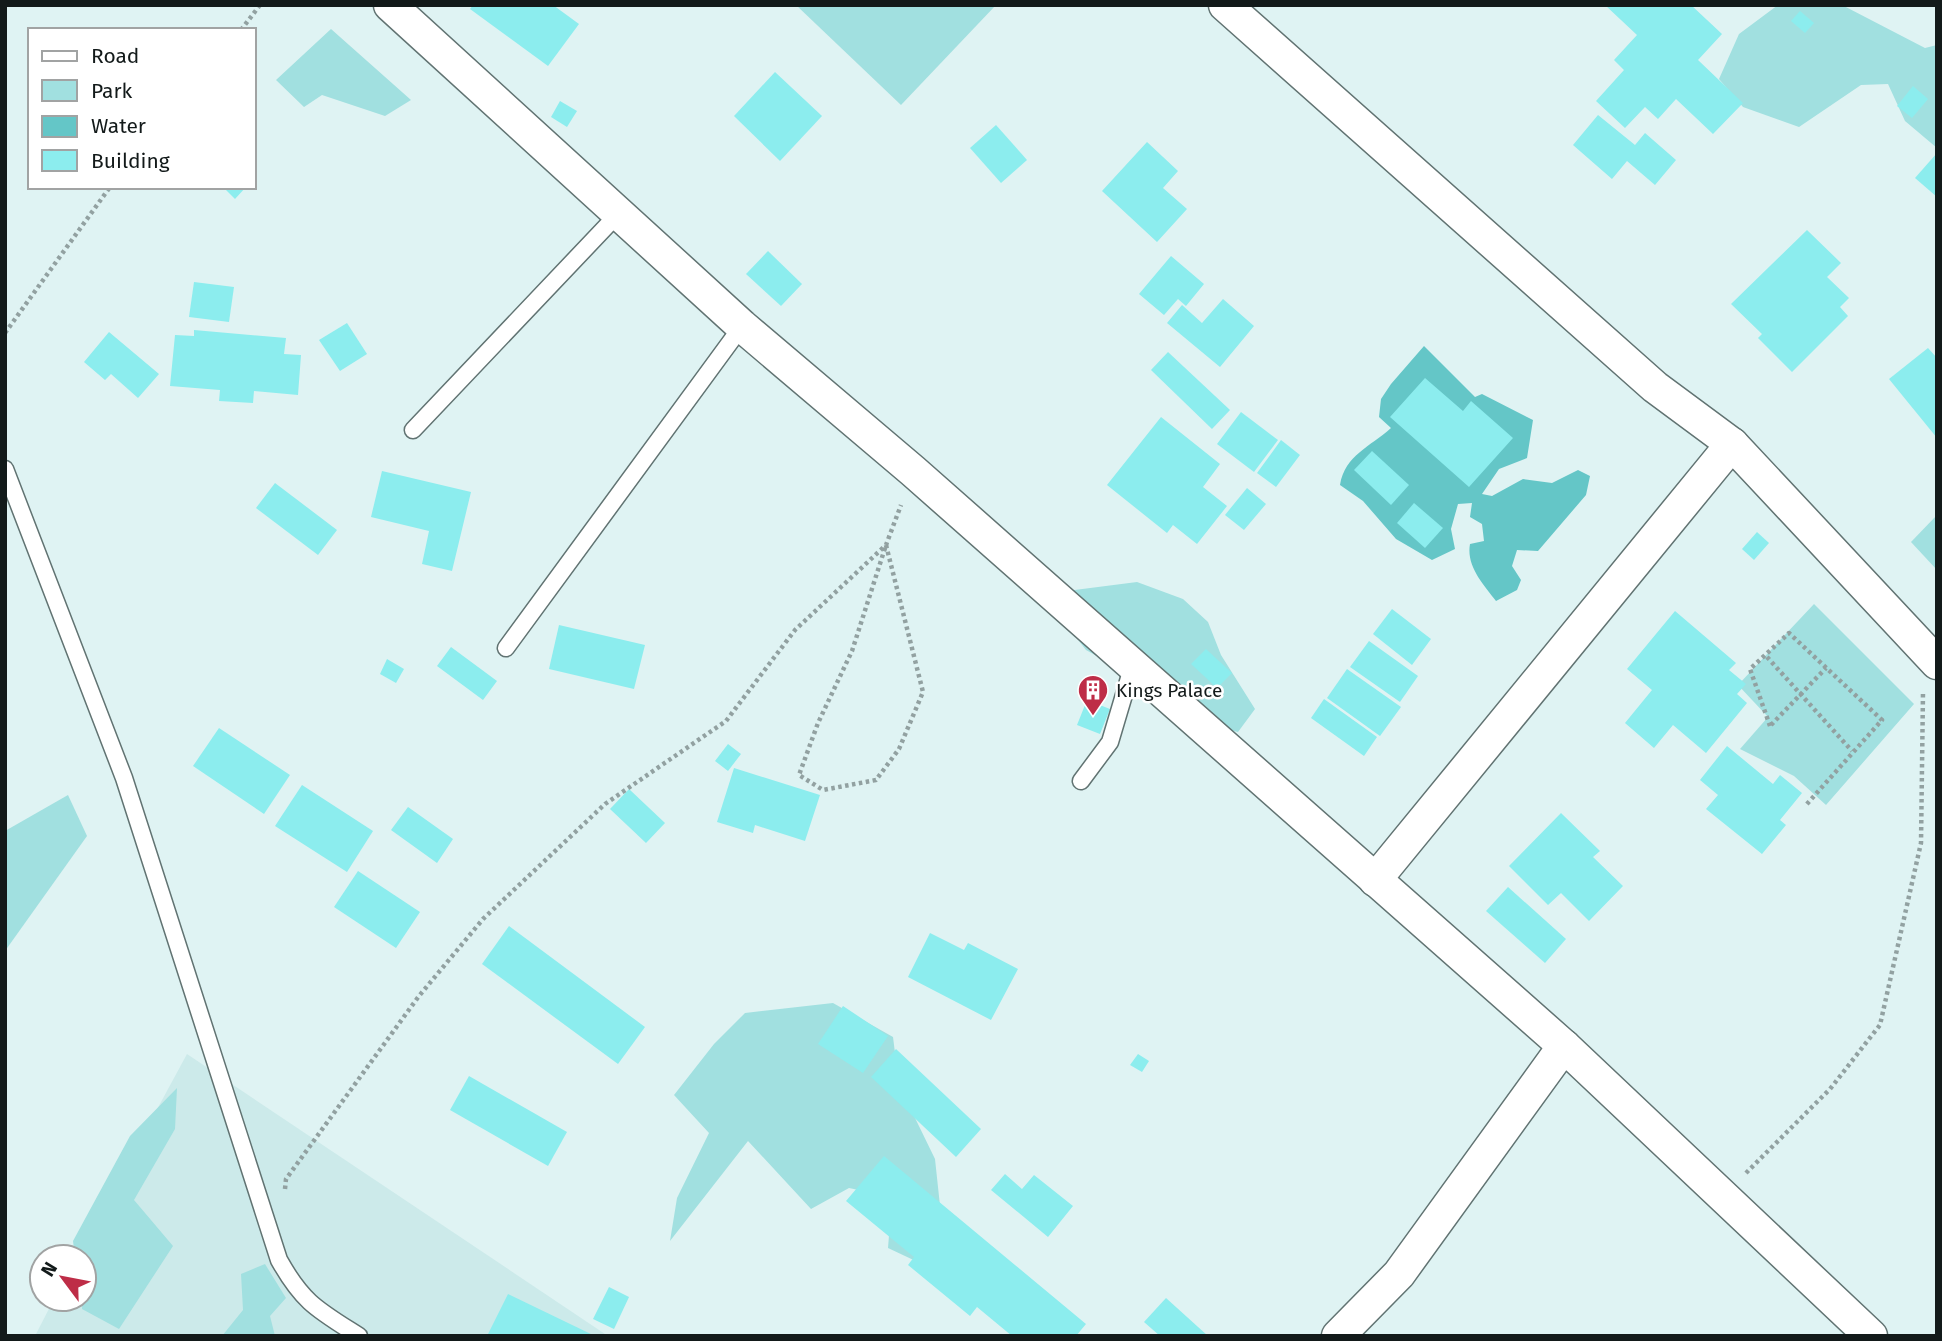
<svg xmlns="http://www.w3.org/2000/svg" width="1942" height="1341" font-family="'Fira Sans',sans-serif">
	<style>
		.built { fill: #cceaea }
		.green { fill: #a1e0e0 }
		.water { fill: #64c6c7 }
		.building { fill: #8cedee }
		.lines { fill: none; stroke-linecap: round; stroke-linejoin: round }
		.lane-casing { stroke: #617372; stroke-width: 19 }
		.street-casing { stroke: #617372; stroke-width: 35 }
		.path { stroke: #92a1a1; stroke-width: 4.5; stroke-dasharray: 3.5 3.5; stroke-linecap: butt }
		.lane { stroke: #fff; stroke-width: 16 }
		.street { stroke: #fff; stroke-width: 32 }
		.labels { text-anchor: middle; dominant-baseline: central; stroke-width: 5; stroke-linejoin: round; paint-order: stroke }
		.poi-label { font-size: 19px; fill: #131a1a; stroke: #fff; text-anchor: start }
	</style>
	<rect width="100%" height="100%" fill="#dff3f3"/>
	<polygon class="built" points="187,1054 608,1336 35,1336 54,1299 84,1299 84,1257 77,1257"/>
	<g class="green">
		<polygon points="796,5 996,5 901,105"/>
		<polygon points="1778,5 1842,5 1925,48 1937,45 1937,148 1905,121 1888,84 1861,85 1799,127 1743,107 1719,79 1739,34"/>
		<polygon points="331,29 411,100 385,116 322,95 304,107 276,80"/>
		<polygon points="1937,515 1937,570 1911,542"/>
		<polygon points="1137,582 1183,599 1208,622 1221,655 1255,709 1238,732 1189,720 1118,668 1086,650 1059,615 1059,592"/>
		<polygon points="1814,604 1914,704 1826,805 1794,776 1740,749 1768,717 1738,685"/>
		<polygon points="68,795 87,836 5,951 5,831"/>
		<polygon points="833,1003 893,1037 899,1085 935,1159 944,1243 922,1264 888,1248 892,1197 849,1188 811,1209 748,1141 670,1241 677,1198 709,1133 674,1095 714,1044 745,1013"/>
		<polygon points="177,1088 175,1129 134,1200 173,1246 119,1329 82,1309 84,1257 75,1257 73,1241 130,1136"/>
		<polygon points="265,1264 286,1298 270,1316 275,1336 222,1336 243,1310 241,1274"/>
	</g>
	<path class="water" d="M 1424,346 L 1475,397 L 1482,394 L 1533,420 L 1527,458 L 1499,469 L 1482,494 L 1492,496 L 1523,479 L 1552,483 L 1578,470 L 1590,476 L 1586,495 L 1538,551 L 1517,550 L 1512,566 L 1521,580 L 1517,590 L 1496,601 C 1483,584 1466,566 1470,544 L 1484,541 L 1482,524 L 1470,517 L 1472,503 L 1458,504 L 1451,529 L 1455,549 L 1432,560 L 1396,539 L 1363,501 L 1340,485 C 1345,455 1370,447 1391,428 L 1379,417 L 1381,399 L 1391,384 Z"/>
	<g class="building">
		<polygon points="473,5 553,5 579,24 548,66 470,9"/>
		<polygon points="1605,5 1691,5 1722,34 1698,60 1743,103 1713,134 1676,99 1658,119 1645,107 1625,128 1596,101 1624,70 1614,60 1637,35"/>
		<polygon points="1800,11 1814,23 1805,33 1791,21"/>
		<polygon points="775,72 822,116 780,161 734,116"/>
		<polygon points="1913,86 1928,99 1912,118 1897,106"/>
		<polygon points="560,101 577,111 567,127 551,117"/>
		<polygon points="1598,115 1635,145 1645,133 1676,160 1655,185 1627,161 1612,179 1573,145"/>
		<polygon points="996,125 1027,160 1001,183 970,148"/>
		<polygon points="1147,142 1178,171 1163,188 1187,209 1157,242 1102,191"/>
		<polygon points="1937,153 1937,197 1915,178"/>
		<polygon points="223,187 246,187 235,199"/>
		<polygon points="1807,230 1841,263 1827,277 1849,298 1840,307 1848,316 1792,372 1758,338 1762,334 1731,304"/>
		<polygon points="768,251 802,284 781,306 746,274"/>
		<polygon points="1171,256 1204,284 1186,306 1178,299 1164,315 1139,294"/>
		<polygon points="194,282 234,287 229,322 189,317"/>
		<polygon points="1223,299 1254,326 1220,367 1167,323 1182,305 1202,323"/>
		<polygon points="347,323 367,354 340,371 319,340"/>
		<polygon points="194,330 286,338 284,354 301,355 298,395 254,391 253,403 219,401 220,390 170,386 175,335 194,336"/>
		<polygon points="109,332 159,374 138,398 111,374 105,380 84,362"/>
		<polygon points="1928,348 1937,358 1937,438 1889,379"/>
		<polygon points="1168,352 1230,410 1212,429 1151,370"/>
		<polygon points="1425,378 1463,411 1471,401 1513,438 1469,487 1390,417"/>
		<polygon points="1241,412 1278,440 1254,472 1217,444"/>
		<polygon points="1161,417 1220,464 1203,487 1227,506 1197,544 1173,525 1167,533 1107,485"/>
		<polygon points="1281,440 1300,455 1276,487 1257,473"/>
		<polygon points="1372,451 1409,485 1391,505 1354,470"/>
		<polygon points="382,471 471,492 452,571 422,564 429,531 371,517"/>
		<polygon points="275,483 337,530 318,555 256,508"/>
		<polygon points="1247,488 1266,504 1244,530 1225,515"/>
		<polygon points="1414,503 1443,528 1425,548 1397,523"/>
		<polygon points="1757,532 1769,543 1754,560 1742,549"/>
		<polygon points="1392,609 1431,639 1412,665 1373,634"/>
		<polygon points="1675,611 1736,663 1729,670 1746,684 1737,694 1747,703 1706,753 1673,725 1654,748 1625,723 1652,690 1627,669"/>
		<polygon points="559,625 645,645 634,689 549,669"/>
		<polygon points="1369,641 1418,676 1400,702 1350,667"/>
		<polygon points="451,647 497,681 483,700 437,666"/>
		<polygon points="1206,649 1232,673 1217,688 1191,664"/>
		<polygon points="387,659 404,669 396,683 380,674"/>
		<polygon points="1347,669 1401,707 1380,736 1327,698"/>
		<polygon points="1324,699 1377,737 1364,756 1311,718"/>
		<polygon points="1087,700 1110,709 1100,734 1077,725"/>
		<polygon points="219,728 290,775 264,814 193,766"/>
		<polygon points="728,744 741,754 728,771 715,761"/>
		<polygon points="1727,746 1773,784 1780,775 1802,793 1780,820 1786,825 1762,854 1706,809 1718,795 1700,780"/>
		<polygon points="734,768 820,795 805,841 755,825 753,833 717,822"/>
		<polygon points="302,785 373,831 347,872 275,826"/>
		<polygon points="629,789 665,823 646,843 610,809"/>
		<polygon points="408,807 453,839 437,863 391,830"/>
		<polygon points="1561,813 1600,851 1593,857 1623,886 1589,921 1561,893 1548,905 1509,866"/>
		<polygon points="358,871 420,912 396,948 334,907"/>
		<polygon points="1508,887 1566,939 1545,963 1486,911"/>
		<polygon points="509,926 645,1027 618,1064 482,964"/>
		<polygon points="930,933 964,950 968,943 1018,969 991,1020 908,977"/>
		<polygon points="843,1006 888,1036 863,1073 818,1044"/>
		<polygon points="896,1049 981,1129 956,1157 871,1077"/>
		<polygon points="1138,1054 1149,1061 1142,1072 1130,1065"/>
		<polygon points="469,1076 567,1132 548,1166 450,1110"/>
		<polygon points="884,1156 1086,1324 1076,1336 1012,1336 977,1307 970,1316 908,1265 914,1257 846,1201"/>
		<polygon points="1005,1174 1022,1189 1034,1175 1073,1206 1048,1237 991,1190"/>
		<polygon points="609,1287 629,1297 614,1329 593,1319"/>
		<polygon points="508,1294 595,1336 487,1336"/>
		<polygon points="1166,1298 1208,1336 1160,1336 1144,1322"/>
	</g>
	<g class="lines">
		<g class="lane-casing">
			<g id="lane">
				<polyline points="413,430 619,213"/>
				<path d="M 5,469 L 124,778 L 279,1260 C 303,1303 318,1310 359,1336"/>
				<polyline points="506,648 742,326"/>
				<polyline points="1081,781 1110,742 1132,668"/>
			</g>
		</g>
		<g class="street-casing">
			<g id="street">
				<polyline points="390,5 742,326 913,471 1564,1046 1871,1336"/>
				<polyline points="1225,5 1655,387 1732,444 1937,663"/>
				<polyline points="1375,880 1732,444"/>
				<polyline points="1338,1336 1399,1274 1564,1046"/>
			</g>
		</g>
		<g class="path">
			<polyline points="241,30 260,5"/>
			<polyline points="5,333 110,187"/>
			<polygon points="886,545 923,692 899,749 876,780 823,790 799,775 818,723 852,651"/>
			<polyline points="1767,657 1852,751"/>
			<polyline points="1771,725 1826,668"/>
			<polyline points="1770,726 1750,669 1789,633 1882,720 1806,805"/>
			<polyline points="1746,1173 1830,1089 1880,1025 1921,843 1923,692"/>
			<polyline points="285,1189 286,1179 419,996 483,919 605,804 726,721 795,630 886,545 901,505"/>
		</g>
		<use href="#lane" class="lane"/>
		<use href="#street" class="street"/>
	</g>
	<defs>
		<g id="building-pin" transform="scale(1.575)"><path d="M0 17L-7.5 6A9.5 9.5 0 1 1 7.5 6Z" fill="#be2d47" stroke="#fff"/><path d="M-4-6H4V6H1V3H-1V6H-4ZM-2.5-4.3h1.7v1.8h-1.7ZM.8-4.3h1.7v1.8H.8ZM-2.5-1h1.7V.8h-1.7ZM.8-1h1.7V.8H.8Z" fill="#fff"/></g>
	</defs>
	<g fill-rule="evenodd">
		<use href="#building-pin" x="1093" y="690"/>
	</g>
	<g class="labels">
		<g class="poi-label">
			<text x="1116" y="690">Kings Palace</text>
		</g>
	</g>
	<rect width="1942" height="1341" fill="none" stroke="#131a1a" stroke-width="14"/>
	<rect x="28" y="28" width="228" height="161" fill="#ffffff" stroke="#a1a3a3" stroke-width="2"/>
	<rect x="42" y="51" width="35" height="10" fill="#ffffff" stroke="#a1a3a3" stroke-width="2"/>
	<text x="91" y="63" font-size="21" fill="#131a1a">Road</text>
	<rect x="42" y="80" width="35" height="21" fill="#a1e0e0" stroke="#a1a3a3" stroke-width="2"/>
	<text x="91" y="98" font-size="21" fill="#131a1a">Park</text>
	<rect x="42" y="116" width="35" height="21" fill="#64c6c7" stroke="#a1a3a3" stroke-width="2"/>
	<text x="91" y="133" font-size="21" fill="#131a1a">Water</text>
	<rect x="42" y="150" width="35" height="21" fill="#8cedee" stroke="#a1a3a3" stroke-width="2"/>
	<text x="91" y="168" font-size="21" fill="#131a1a">Building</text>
	<g transform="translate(63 1278) rotate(302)"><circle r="33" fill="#ffffff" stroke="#a1a3a3" stroke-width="2"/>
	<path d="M0-5L12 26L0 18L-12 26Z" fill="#be2d47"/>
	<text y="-10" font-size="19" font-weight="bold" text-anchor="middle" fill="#131a1a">N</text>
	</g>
</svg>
